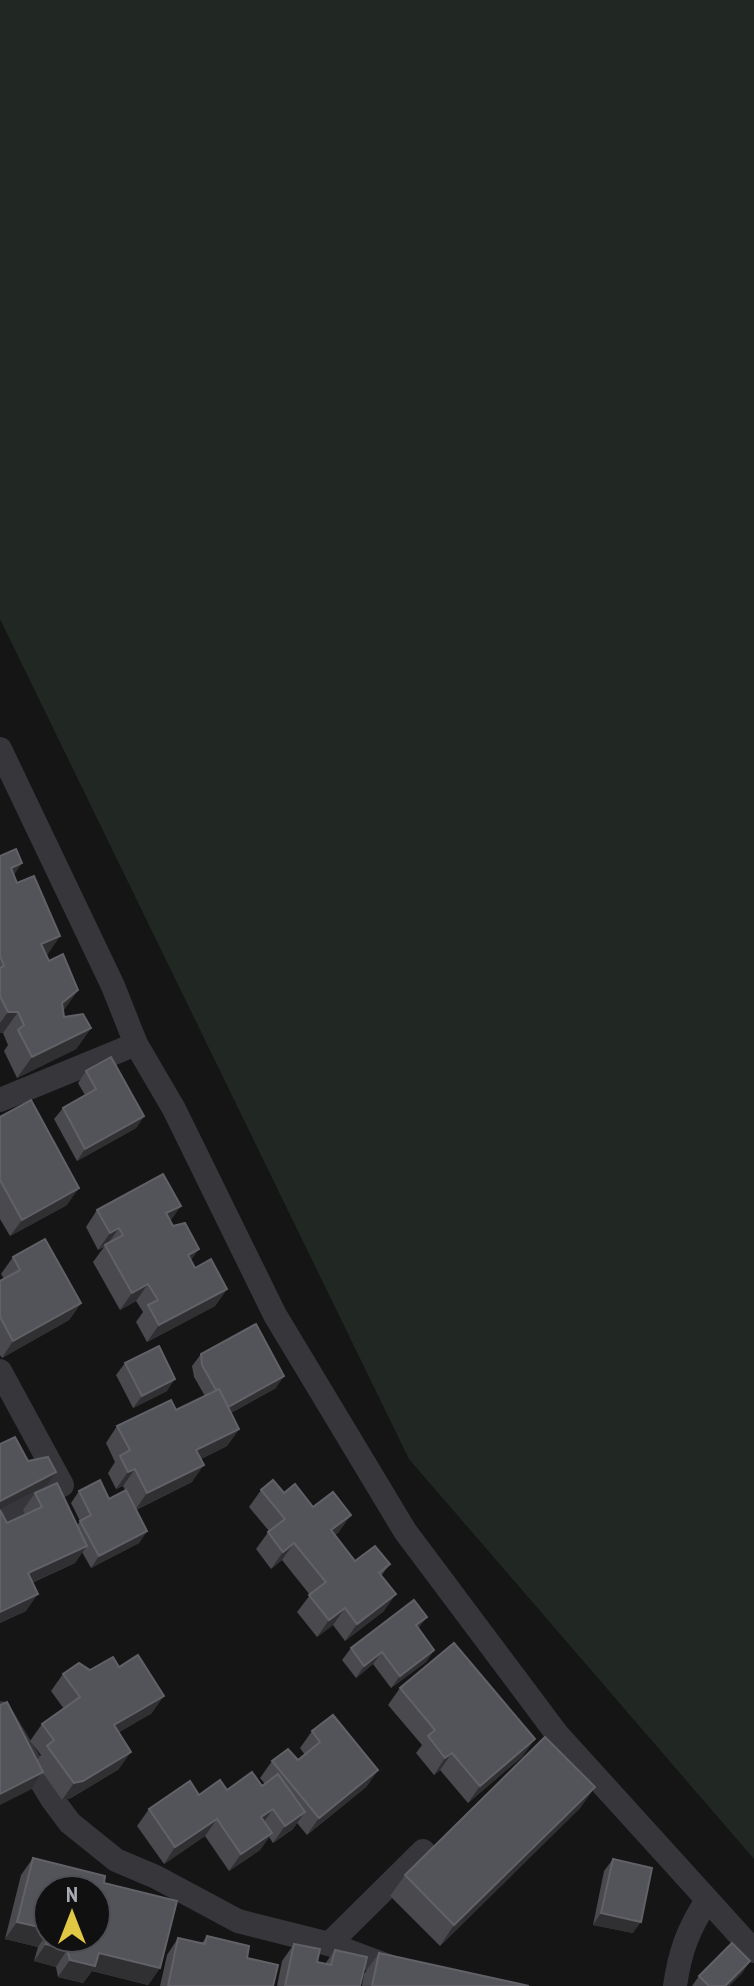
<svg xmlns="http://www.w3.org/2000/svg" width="754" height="1986" font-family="'PT Sans Narrow',sans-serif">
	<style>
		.green { fill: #212823 }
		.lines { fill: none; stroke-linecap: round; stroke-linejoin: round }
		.street { stroke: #36363b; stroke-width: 24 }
		.wall { fill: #49494e; fill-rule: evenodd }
		.shaded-wall { fill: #303033 }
		.building { fill: #535459; stroke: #616167; stroke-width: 2 }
	</style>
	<rect width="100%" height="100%" fill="#151516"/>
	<polygon class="green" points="0,0 754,0 754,1859 409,1459 0,619"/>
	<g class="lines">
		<g class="street">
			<polyline points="0,749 113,986 136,1044 174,1109 275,1315 405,1531 557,1734 754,1951"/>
			<polyline points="0,1100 136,1044"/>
			<polyline points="0,1371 62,1485 0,1517"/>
			<polyline points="0,1713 52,1799 70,1823 116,1860 156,1877 238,1921 329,1944 399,1970 455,1986"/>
			<polyline points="329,1944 423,1851"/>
			<path d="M 675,1986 C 680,1951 688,1930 707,1900"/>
		</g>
	</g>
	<g class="wall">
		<polygon points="0,856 14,875 17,883 60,936 46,955 49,961 78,990 63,1011 64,1017 91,1028 76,1049 17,1078 4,1051 8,1045 3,1033 0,1033"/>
		<polygon points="86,1071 144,1116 136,1128 77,1161 54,1119 63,1108 85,1095 78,1083"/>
		<polygon points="0,1117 67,1205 10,1236 0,1219"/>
		<polygon points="97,1210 170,1221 195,1268 227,1289 215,1306 147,1342 136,1322 143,1312 136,1301 120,1310 93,1262 104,1247 98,1250 86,1227"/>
		<polygon points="13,1257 81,1303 69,1320 2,1358 0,1355 0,1281 4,1279 1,1274"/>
		<polygon points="201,1354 276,1388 231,1413 239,1429 227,1446 201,1459 192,1482 136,1510 147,1531 139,1543 91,1568 82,1552 75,1563 32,1583 26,1611 0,1623 0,1510 7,1523 25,1515 23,1510 35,1493 77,1526 80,1521 71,1503 79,1491 109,1499 125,1490 123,1486 116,1489 108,1473 115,1462 106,1443 117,1426 176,1410 205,1396 194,1377 192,1366"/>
		<polygon points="125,1363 167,1391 133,1408 116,1375"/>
		<polygon points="261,1490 284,1493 313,1507 339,1532 335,1535 355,1561 390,1564 381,1576 384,1611 345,1641 333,1625 317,1637 297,1612 310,1595 282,1560 271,1569 256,1549 269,1531 249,1507"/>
		<polygon points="419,1629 434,1650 426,1662 391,1688 373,1664 356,1678 342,1660 351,1648"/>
		<polygon points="119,1667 152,1713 119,1732 119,1769 71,1798 62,1800 43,1773 32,1789 37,1760 41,1755 30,1741 42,1724 64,1709 51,1691 63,1674"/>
		<polygon points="400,1688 523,1756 468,1803 440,1770 434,1775 416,1753 422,1745 388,1705"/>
		<polygon points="312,1731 378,1770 366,1787 307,1835 297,1823 293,1829 273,1843 269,1837 260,1850 229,1871 205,1836 164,1864 137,1826 149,1809 199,1795 227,1790 262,1786 265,1784 260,1778 272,1761 298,1760 305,1755 300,1748"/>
		<polygon points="595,1787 580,1808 440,1946 390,1896 405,1875"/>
		<path d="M 33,1858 L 104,1883 L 160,1968 L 148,1985 L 92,1971 L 83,1983 L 58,1977 L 56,1967 L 34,1961 L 38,1947 L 5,1939 L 21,1875 ZM 48,1890 L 96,1890 L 48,1938 Z"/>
		<polygon points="613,1859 633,1933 593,1925 604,1871"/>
		<polygon points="207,1936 247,1958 273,1986 160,1986 167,1955 178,1938 202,1943"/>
		<polygon points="294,1944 317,1962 325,1964 335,1950 360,1986 277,1986 282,1961"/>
		<polygon points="379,1953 529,1986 362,1986 364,1974"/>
		<polygon points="750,1961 742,1973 729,1986 692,1986 699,1976"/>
	</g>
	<g class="shaded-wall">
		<polygon points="22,863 8,884 11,868"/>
		<polygon points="60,936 46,957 41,944"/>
		<polygon points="78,990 63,1011 62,1003"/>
		<polygon points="8,1012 18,1012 3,1033 0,1033 0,1023"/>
		<polygon points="91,1028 76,1049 17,1078 32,1057"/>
		<polygon points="144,1116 136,1128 77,1161 85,1149"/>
		<polygon points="79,1188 67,1205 10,1236 22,1220"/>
		<polygon points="181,1206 169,1223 166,1213"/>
		<polygon points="119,1228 107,1245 105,1245 98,1250 110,1233"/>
		<polygon points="199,1249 187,1266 188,1255"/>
		<polygon points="148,1284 136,1301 120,1310 132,1293"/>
		<polygon points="227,1289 215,1306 147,1342 159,1325"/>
		<polygon points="81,1303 69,1320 2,1358 13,1341"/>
		<polygon points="284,1376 276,1388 218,1420 226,1408"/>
		<polygon points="175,1379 167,1391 133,1408 142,1396"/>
		<polygon points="239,1429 227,1446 184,1467 196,1450"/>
		<polygon points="204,1465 192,1482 135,1510 147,1493"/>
		<polygon points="135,1469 123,1486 116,1489 128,1472"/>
		<polygon points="56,1472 48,1484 0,1509 0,1501"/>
		<polygon points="351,1515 339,1532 319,1547 331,1530"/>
		<polygon points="147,1531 139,1543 91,1568 99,1556"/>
		<polygon points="294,1543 282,1560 271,1569 283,1552"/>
		<polygon points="87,1546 75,1563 16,1590 28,1573"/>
		<polygon points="38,1594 26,1611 0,1623 0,1612"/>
		<polygon points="396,1594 384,1611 345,1641 357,1624"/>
		<polygon points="345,1608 333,1625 317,1637 329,1620"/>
		<polygon points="427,1617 418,1629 416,1625"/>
		<polygon points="434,1650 426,1662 391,1688 400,1676"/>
		<polygon points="382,1652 373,1664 356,1678 364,1666"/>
		<polygon points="164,1696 152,1713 103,1742 114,1725"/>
		<polygon points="535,1739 523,1756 468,1803 480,1786"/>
		<polygon points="131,1752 119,1769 71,1798 62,1800 74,1783"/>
		<polygon points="452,1753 440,1770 434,1775 445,1758"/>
		<polygon points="378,1770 366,1787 307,1835 319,1818"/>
		<polygon points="43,1772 32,1789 0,1805 0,1794"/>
		<polygon points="595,1787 580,1808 440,1946 454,1925"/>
		<polygon points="273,1809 261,1826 261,1817"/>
		<polygon points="305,1812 293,1829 273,1843 285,1826"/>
		<polygon points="217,1819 205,1836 164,1864 175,1847"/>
		<polygon points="272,1833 260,1850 229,1871 241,1854"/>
		<polygon points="601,1913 641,1922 633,1933 593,1925"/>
		<polygon points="17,1922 48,1929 48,1932 38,1947 5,1939"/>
		<polygon points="46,1944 67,1950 56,1967 34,1961"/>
		<polygon points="99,1953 160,1968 148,1985 92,1971 83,1983 58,1977 70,1960"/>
		<polygon points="750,1961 742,1973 729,1986 725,1986"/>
	</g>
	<g class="building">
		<polygon points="16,849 22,863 11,868 17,883 34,876 60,936 41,944 49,961 63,954 78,990 62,1003 64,1017 83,1014 91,1028 32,1057 18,1030 24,1025 18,1012 8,1012 0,996 0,968 4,966 0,956 0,856"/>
		<polygon points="111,1057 144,1116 85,1149 63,1108 96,1089 86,1071"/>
		<polygon points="31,1100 79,1188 22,1220 0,1180 0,1117"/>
		<polygon points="163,1174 181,1206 166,1213 173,1226 185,1223 199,1249 188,1255 195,1268 211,1259 227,1289 159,1325 148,1305 158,1300 148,1284 132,1293 105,1245 123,1235 119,1228 110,1233 97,1210"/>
		<polygon points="45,1239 81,1303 13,1341 0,1317 0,1281 20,1270 13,1257"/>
		<polygon points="256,1324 284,1376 228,1407 219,1389 216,1390 202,1365 201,1354"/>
		<polygon points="159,1346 175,1379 142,1396 125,1363"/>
		<polygon points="219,1389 239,1429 196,1450 204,1465 147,1493 135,1469 128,1472 120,1456 130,1450 117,1426 171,1400 176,1410"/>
		<polygon points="15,1437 28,1461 48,1457 56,1472 0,1501 0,1444"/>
		<polygon points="100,1480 109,1499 126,1490 147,1531 99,1556 80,1521 91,1515 79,1491"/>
		<polygon points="273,1480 284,1493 295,1484 313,1507 333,1492 351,1515 331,1530 355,1561 375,1546 390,1564 379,1573 396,1594 357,1624 345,1608 329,1620 309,1595 326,1582 294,1543 283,1552 268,1532 285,1519 261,1490"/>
		<polygon points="57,1483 87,1546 28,1573 38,1594 0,1612 0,1510 7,1523 42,1507 35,1493"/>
		<polygon points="414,1600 427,1617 416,1625 434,1650 400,1676 382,1652 364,1666 351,1648"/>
		<polygon points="454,1643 535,1739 480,1786 452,1753 445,1758 428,1736 435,1730 400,1688"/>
		<polygon points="138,1655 164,1696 114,1725 131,1752 83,1781 74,1783 47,1746 54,1740 42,1724 80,1697 63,1674 79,1663 90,1670 113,1657 119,1667"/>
		<polygon points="7,1702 43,1772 0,1794 0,1705"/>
		<polygon points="333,1715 378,1770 319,1818 272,1761 288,1749 298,1760 320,1742 312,1731"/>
		<polygon points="545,1737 595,1787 454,1925 405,1875"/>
		<polygon points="252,1772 262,1786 278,1774 305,1812 285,1826 273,1809 261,1817 272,1833 241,1854 217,1819 175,1847 149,1809 190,1781 199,1795 220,1780 227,1790"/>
		<polygon points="33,1858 105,1876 104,1883 177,1901 160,1968 99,1953 95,1966 70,1960 67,1950 46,1944 48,1935 48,1938 96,1938 96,1890 48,1890 48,1929 17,1922"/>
		<polygon points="613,1859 652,1868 641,1922 601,1913"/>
		<polygon points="207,1936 249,1946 247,1958 278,1965 273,1986 168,1986 178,1938 205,1944"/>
		<polygon points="732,1943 750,1961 725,1986 709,1986 699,1976"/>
		<polygon points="294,1944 320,1949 317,1962 331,1965 335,1950 367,1957 360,1986 285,1986"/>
		<polygon points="379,1953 529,1986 372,1986"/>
	</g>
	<g transform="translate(72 1914)"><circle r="38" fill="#101011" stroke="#4d4e53" stroke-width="2"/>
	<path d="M0-6L14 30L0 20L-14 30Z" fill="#e0c744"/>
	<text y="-12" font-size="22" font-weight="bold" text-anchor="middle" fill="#a8aab5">N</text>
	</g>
</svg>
